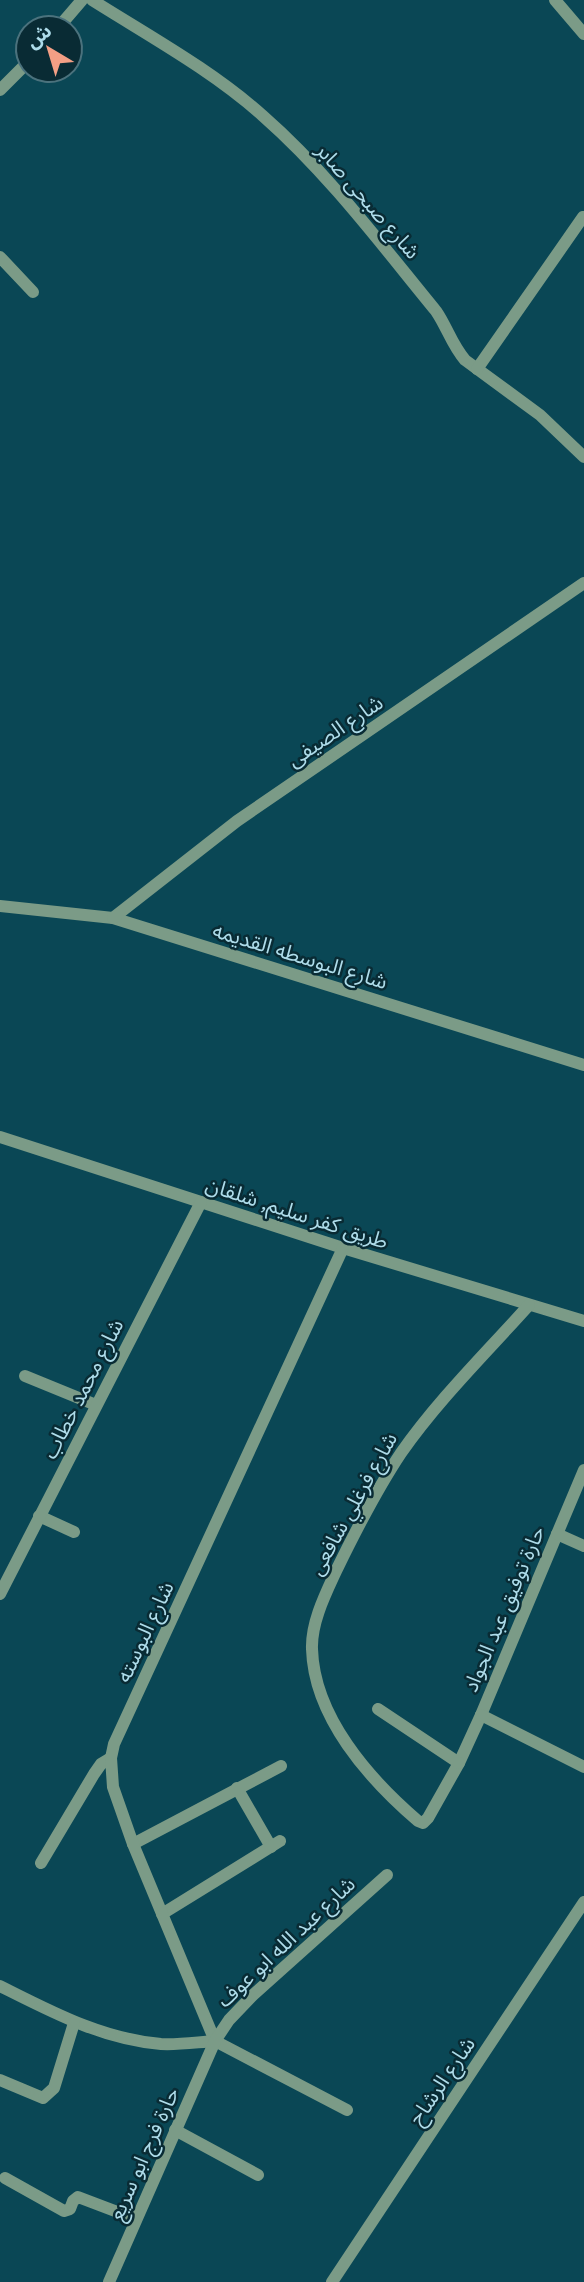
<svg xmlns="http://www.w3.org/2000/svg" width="584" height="2282" font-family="'Roboto Serif','Noto Sans Arabic',serif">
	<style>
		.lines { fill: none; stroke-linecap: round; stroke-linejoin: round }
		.minor { stroke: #7b9b87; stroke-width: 12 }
		.labels { text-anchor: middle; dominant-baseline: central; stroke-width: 5; stroke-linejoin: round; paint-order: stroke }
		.street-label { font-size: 21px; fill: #aedcea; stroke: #092b34 }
	</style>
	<rect width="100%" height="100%" fill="#0a4755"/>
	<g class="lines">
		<g class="minor">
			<path d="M 92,0 C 149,36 213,71 263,116 C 328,173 381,244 436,311 C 447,327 452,345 465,360 L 540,415 L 584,457"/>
			<polyline points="555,0 584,34"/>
			<polyline points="58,28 82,0"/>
			<polyline points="0,90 28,62"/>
			<polyline points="0,257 33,292"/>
			<polyline points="477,369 583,217"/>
			<polyline points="0,906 113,918 584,1065"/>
			<polyline points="113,918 237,821 584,583"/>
			<polyline points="0,1137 343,1248 584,1321"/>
			<path d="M 529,1305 C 486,1353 438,1400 401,1453 C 377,1489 356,1530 337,1569 C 326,1593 311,1622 312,1649 C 314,1717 369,1779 418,1821 L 423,1823 L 428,1818 L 459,1763 L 481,1715 L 584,1470"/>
			<polyline points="25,1376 96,1405"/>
			<polyline points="39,1516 74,1532"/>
			<polyline points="557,1534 584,1546"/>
			<polyline points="0,1594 201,1202"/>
			<polyline points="378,1709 459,1763"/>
			<polyline points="481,1715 584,1767"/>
			<polyline points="237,1788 271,1847"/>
			<polyline points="133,1844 281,1766"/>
			<polyline points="41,1863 94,1774 101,1764 111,1758"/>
			<polyline points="162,1914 280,1841"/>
			<path d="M 0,1986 C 52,2012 102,2039 161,2044 C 179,2045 198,2042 215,2041"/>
			<polyline points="215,2041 133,1844 113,1787 111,1758 114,1744 343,1248"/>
			<polyline points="215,2041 347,2110"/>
			<polyline points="0,2080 43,2098 54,2088 74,2023"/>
			<polyline points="175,2130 258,2175"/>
			<polyline points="5,2178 64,2211 70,2209 73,2201 78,2197 136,2219"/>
			<polyline points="109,2282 215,2041 229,2020 253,1995 387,1875"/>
			<polyline points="332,2282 584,1902"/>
		</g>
	</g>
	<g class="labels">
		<g class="street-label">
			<text transform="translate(368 201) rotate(49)">شارع صبحى صابر</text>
			<text transform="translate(335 731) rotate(-34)">شارع الصيفى</text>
			<text transform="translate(300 956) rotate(17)">شارع البوسطه القديمه</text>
			<text transform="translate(297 1213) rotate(18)">طريق كفر سليم, شلقان</text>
			<text transform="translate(83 1389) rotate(-63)">شارع محمد خطاب</text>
			<text transform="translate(353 1504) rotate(-61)">شارع فرغلي شافعى</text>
			<text transform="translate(504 1609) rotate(-67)">حارة توفيق عبد الجواد</text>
			<text transform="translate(145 1632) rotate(-65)">شارع البوسته</text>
			<text transform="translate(286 1942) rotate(-43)">شارع عبد الله ابو عوف</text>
			<text transform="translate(442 2081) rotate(-56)">شارع الرشاح</text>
			<text transform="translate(144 2154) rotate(-66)">حارة فرج ابو سريع</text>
		</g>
	</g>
	<g transform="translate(49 49) rotate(322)"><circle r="33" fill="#092b34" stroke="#4b727d" stroke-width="2"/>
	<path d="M0-5L12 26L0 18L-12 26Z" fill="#f39f85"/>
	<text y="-10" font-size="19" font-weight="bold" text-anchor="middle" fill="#aedcea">ش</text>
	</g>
</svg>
